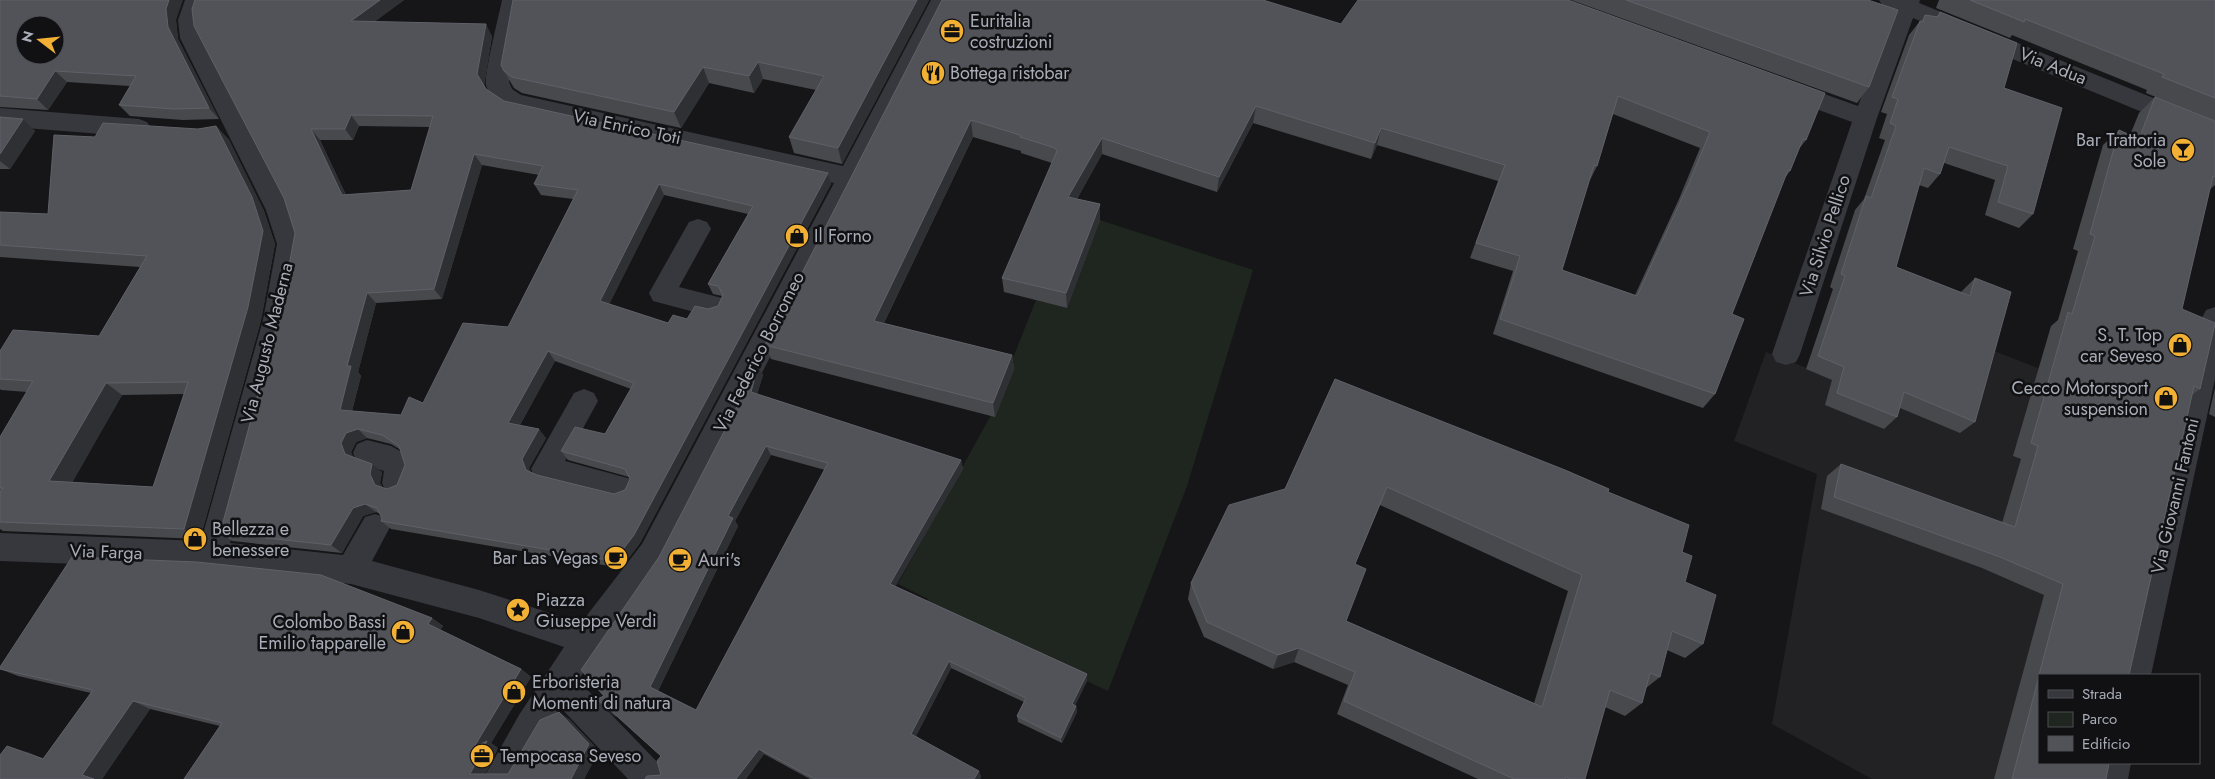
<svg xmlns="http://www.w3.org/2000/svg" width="2215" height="779" font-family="Jost,sans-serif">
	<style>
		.built { fill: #222225 }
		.green { fill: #1e261f }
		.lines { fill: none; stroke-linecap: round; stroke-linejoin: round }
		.minor { fill: #37383d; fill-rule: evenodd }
		.wall { fill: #47494d; fill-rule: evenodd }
		.shaded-wall { fill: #2f3033 }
		.building { fill: #525359; stroke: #5f6168; fill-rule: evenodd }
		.labels { text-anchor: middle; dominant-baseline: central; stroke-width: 5; stroke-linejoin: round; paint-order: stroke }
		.poi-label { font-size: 18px; fill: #a8adb8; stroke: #111113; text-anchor: start }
		.street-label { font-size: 18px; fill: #a8adb8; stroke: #111113 }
	</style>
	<rect width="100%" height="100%" fill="#161618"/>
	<polygon class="built" points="1833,289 2165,417 2039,675 2039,763 2086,779 1872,779 1772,724 1817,474 1734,441 1766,352 1807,368"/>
	<polygon class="green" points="1100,220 1253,270 1187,486 1108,691 925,606 928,599 898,584 991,415 995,416 1009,368 1036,300 1067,308"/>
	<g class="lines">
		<g class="minor">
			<path d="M 185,0 L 207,0 L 200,20 L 202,38 L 292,210 L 303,244 L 289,320 L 230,543 L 343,555 L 365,517 L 375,514 L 385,517 L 390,527 L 372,561 L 479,590 L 581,623 L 642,544 L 834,183 L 517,112 C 503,107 490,100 486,85 C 484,74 499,15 502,0 L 524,0 L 509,82 L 512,89 L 521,95 L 843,166 L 931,0 L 953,0 L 664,564 L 578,680 L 662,767 L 666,779 L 628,779 L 560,707 L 517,779 L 483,779 L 519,715 L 564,647 L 479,618 L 351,584 L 212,569 L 0,561 L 0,533 L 201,541 L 263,320 L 277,244 L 266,210 L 180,38 L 178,20 Z"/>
			<polygon points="1879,0 1920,0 1919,3 2215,123 2215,142 1913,18 1877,118 1800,354 1796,362 1786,365 1776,362 1772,354 1852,122 1777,95 1773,89 1777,83 1785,80 1858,106 1894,10 1882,5"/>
			<polygon points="0,108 139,119 147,122 151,128 147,134 139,137 0,126"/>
			<polygon points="698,219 707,222 711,229 679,287 722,298 726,306 722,314 713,317 653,301 649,293 689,222"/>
			<polygon points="2215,307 2215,379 2151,675 2119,675 2202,318 2206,310"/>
			<polygon points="584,389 594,393 598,401 565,461 631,479 635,488 631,497 621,501 545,482 535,478 531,469 574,393"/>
			<polygon points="367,440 391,446 407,455 413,473 406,492 396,496 386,492 382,483 384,471 357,462 353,453 357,444"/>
			<polygon points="2099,763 2131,763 2128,779 2096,779"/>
		</g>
	</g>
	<g class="wall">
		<polygon points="0,0 176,20 178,39 219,119 183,120 130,116 119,105 130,86 67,82 48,110 0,107"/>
		<path d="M 195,0 L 404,0 L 374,22 L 492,36 L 484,86 L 486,89 L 504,101 L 828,173 L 831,184 L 640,543 L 621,568 L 391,529 L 381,521 L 382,518 L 380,514 L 376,512 L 363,516 L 342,553 L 232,541 L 220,533 L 281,310 L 295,233 L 284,198 ZM 359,126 L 430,127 L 411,190 L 346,195 L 320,140 L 353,140 ZM 482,165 L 539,175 L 534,184 L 541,195 L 573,199 L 508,327 L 423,403 L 401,415 L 352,411 L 361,376 L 358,372 L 376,303 L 442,299 ZM 664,195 L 748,214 L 708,284 L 713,294 L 722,296 L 718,306 L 687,319 L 668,323 L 609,304 ZM 555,361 L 631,389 L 605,434 L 561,451 L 568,460 L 629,477 L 630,479 L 625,490 L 614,494 L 537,475 L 531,473 L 529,468 L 546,438 L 520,425 ZM 367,438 L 391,444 L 401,450 L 405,465 L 397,485 L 387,489 L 383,488 L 380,483 L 382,472 L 353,457 L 351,452 L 356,442 Z"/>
		<polygon points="513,0 929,0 842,164 794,153 789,137 816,90 763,79 754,93 709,83 681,128 522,93 514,88 504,71"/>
		<path d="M 942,0 L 1341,24 L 1806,140 L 1799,149 L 1790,171 L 1785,178 L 1732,314 L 1715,394 L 1703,408 L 1493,334 L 1513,271 L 1470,258 L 1498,181 L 1377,145 L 1371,159 L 1253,123 L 1217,192 L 1102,154 L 1077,199 L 1100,204 L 1100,220 L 1067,308 L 1004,292 L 1002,278 L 1052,163 L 1021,153 L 1021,151 L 973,137 L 884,323 L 1012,355 L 1014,369 L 995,417 L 771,359 L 765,345 ZM 1613,114 L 1700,148 L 1679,199 L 1635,295 L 1562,270 L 1589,182 L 1597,166 Z"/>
		<polygon points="1571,0 1868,0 1869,87 1857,103"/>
		<polygon points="1939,0 2215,0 2215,121 2146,93 2147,90 2012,35 2010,38 1936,8"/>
		<polygon points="1940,12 2004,88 2033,214 2019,228 1985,215 1995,180 1944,163 1940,174 1928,188 1919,185 1896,267 1961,292 1975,278 1975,422 1960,433 1900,408 1897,417 1884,429 1825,405 1832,380 1806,369 1833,289 1830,287 1855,210 1864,199 1885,140 1879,138 1887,114 1881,112 1909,35 1920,21 1921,21 1925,15 1936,17"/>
		<polygon points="2155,97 2215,121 2215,185 2209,190 2182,309 2200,389 2192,395 2106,779 1994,779 2044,595 1982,568 1821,509 1827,476 1841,464 2002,523 2021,459 2013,456 2051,326 2058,320 2078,251 2073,249 2103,145 2119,130 2130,135 2139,113"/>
		<polygon points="0,117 35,131 10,169 0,169"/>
		<path d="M 216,126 L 229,140 L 264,211 L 275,244 L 261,320 L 200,539 L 3,531 L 0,529 L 0,437 L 27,392 L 1,390 L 0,389 L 0,351 L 99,336 L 140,267 L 0,257 L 0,212 L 48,214 L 198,129 ZM 184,394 L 153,487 L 72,482 L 122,395 Z"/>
		<path d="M 758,366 L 763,375 L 757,394 L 961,460 L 963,469 L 895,586 L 1087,674 L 1087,681 L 1075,705 L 1076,706 L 1077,712 L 1062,743 L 1018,722 L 1017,716 L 1024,702 L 951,668 L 916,736 L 981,776 L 980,779 L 810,779 L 764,754 L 746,779 L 645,779 L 661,775 L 661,756 L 617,715 L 616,717 L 604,696 L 659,557 ZM 771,455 L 825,470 L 696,710 L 658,691 L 738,526 L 735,521 Z"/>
		<path d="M 1335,379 L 1608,492 L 1682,552 L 1685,582 L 1703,644 L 1685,658 L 1667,650 L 1660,677 L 1646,688 L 1642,703 L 1625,716 L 1605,707 L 1585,779 L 1478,779 L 1337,714 L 1348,685 L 1294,662 L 1273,669 L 1204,637 L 1188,599 L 1191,583 L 1285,489 ZM 1380,505 L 1568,591 L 1534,703 L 1346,621 L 1355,564 Z"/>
		<polygon points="2215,388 2215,417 2209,414"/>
		<polygon points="432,618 443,626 440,630 521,669 531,677 491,743 498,748 485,774 508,774 569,719 599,751 584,779 184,779 220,726 150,709 102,779 0,779 27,752 44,759 91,693 18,676 0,669"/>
	</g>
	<g class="shaded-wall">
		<polygon points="169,0 183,0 176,20 178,39 219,119 209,108 168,27 166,9"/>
		<polygon points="380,0 404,0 359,33 351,21"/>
		<polygon points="917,0 929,0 842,164 838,148"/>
		<polygon points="486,24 492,36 484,86 477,74"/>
		<polygon points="758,62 763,79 754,93 749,76"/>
		<polygon points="703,67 709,83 681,128 674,112"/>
		<polygon points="55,71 67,82 48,110 37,99"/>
		<polygon points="1256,106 1253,123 1217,192 1219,177"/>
		<polygon points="351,115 359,126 353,140 345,129"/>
		<polygon points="23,119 35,131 10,169 0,161 0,154"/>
		<polygon points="971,120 973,137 878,335 874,321"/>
		<polygon points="216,126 229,140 264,211 275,244 261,320 200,539 184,529"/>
		<polygon points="1381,128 1377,145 1371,159 1375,143"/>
		<polygon points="311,129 320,140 351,206 342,195"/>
		<polygon points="1102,138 1102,154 1069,213 1068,197"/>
		<polygon points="474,154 482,165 442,299 434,289"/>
		<polygon points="828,173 831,184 640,543 621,568 614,561"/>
		<polygon points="659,184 664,195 606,311 600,301"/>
		<polygon points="1100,204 1100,220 1067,308 1066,293"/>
		<polygon points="367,293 376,303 358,372 361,376 350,419 340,410 347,366"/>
		<polygon points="548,351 555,361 516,432 508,423"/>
		<polygon points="1012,355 1014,369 995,417 993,403"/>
		<polygon points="758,366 763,375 755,401 751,392"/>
		<polygon points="106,383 122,395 67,492 49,481"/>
		<polygon points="358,429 367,438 356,442 351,452 355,463 345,454 341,443 346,433"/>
		<polygon points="539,429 546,438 529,468 533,479 526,470 522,459"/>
		<polygon points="766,446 771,455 735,521 738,526 657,693 650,687 728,516"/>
		<polygon points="961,460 963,469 893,591 890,584"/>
		<polygon points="372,464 382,472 380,483 385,494 375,485 370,474"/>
		<polygon points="365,504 376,512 363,516 342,553 331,545 353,508"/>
		<polygon points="432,618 443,626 439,633 428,624"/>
		<polygon points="1299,648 1294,662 1273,669 1278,655"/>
		<polygon points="949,661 951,668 914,740 911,734"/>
		<polygon points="521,669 531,677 491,743 498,748 483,779 470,774 474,747"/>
		<polygon points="1087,674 1087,681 1073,710 1072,704"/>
		<polygon points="133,701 150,709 102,779 94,779 82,775"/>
		<polygon points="1076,706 1077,712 1062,743 1061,738"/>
		<polygon points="609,709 617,715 616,717 608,711"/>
		<polygon points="559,712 569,719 599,751 584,779 571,779"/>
		<polygon points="7,746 27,752 63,766 43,759"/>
		<polygon points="759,749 764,754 746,779 736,779"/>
		<polygon points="979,771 981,776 980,779 974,779"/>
	</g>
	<g class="building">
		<path d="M 0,0 L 169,0 L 166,9 L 168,27 L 209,108 L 173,109 L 119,105 L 136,76 L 55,71 L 37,99 L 0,96 ZM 25,25 L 55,25 L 55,55 L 25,55 Z"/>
		<path d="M 195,0 L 380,0 L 351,21 L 486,24 L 477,74 L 486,89 L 504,101 L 828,173 L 634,535 L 614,561 L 381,521 L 382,518 L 377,508 L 365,504 L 353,508 L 331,545 L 220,533 L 281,310 L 295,233 L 284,198 L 194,26 L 192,9 ZM 351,115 L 433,116 L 411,190 L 342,195 L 311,129 L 345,129 ZM 474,154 L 543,166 L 534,184 L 578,190 L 508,327 L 463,323 L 423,403 L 409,397 L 401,415 L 340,410 L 351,366 L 347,366 L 367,293 L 434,289 ZM 659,184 L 753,206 L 708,284 L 718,286 L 723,295 L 718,306 L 708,309 L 695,306 L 687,319 L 673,315 L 668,323 L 600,301 ZM 548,351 L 634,383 L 605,434 L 575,427 L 561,451 L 625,469 L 630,479 L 625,490 L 614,494 L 537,475 L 526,470 L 522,459 L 539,429 L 508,423 ZM 358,429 L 382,435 L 399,446 L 405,465 L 397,485 L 387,489 L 375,485 L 370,474 L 372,464 L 345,454 L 341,443 L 346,433 Z"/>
		<polygon points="513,0 917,0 838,148 789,137 824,76 758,62 749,76 703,67 674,112 512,77 504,71 501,65"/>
		<path d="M 942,0 L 1263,0 L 1341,24 L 1358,0 L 1568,0 L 1825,93 L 1806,140 L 1803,139 L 1790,171 L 1788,170 L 1732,314 L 1744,319 L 1715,394 L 1500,319 L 1520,256 L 1476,243 L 1505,165 L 1381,128 L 1375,143 L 1256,106 L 1219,177 L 1102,138 L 1068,197 L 1100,204 L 1066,293 L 1002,278 L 1057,151 L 1055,148 L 1020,137 L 1020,135 L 971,120 L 874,321 L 1012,355 L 993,403 L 765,345 ZM 1618,96 L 1710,132 L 1689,183 L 1637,296 L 1562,270 L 1594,165 L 1597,166 Z"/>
		<polygon points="1626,0 1868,0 1898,10 1869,87"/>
		<polygon points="1970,0 2215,0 2215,98 2162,77 2164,74 2025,19 2024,22"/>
		<polygon points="1940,12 2017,43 2004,88 2062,108 2033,214 1998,202 2008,166 1949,147 1940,174 1924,168 1896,267 1970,296 1975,278 2011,292 1975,422 1904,392 1897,417 1837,393 1844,367 1818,356 1845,276 1841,274 1866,196 1871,198 1896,126 1890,123 1898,99 1892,97 1920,21 1923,22 1925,15 1938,17"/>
		<polygon points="2155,97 2215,121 2215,177 2213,176 2182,309 2215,323 2215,324 2200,389 2194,386 2129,675 2039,675 2063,584 2000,557 1834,497 1841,464 2015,527 2038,446 2031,443 2068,312 2072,314 2095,236 2090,234 2119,130 2139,139"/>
		<polygon points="0,117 23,119 0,154"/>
		<path d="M 103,123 L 198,129 L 216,126 L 252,197 L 263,231 L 248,307 L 184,529 L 0,522 L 0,493 L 3,488 L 0,488 L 0,437 L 33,381 L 0,379 L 0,351 L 13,330 L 99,336 L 147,256 L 0,245 L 0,212 L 48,214 L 54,135 L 95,137 ZM 188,382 L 153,487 L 49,481 L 106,383 Z"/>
		<path d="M 758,366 L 751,392 L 961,460 L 890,584 L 1087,674 L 1072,704 L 1076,706 L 1061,738 L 1017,716 L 1026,698 L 949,661 L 911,734 L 979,771 L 974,779 L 815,779 L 759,749 L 736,779 L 645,779 L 647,776 L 661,775 L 657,761 L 661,756 L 609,709 L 608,711 L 597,699 L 604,696 L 581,670 L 659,557 ZM 766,446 L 828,463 L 696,710 L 650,687 L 733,518 L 728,516 Z"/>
		<path d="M 1335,379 L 1565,470 L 1609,489 L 1608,492 L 1689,525 L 1682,552 L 1692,556 L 1685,582 L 1716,595 L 1703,644 L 1672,631 L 1660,677 L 1650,673 L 1642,703 L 1610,690 L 1585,779 L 1570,779 L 1566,777 L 1565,779 L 1514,779 L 1344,701 L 1355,672 L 1299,648 L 1278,655 L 1207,622 L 1191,583 L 1229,505 L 1285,489 ZM 1387,487 L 1582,575 L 1542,707 L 1346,621 L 1366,569 L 1355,564 Z"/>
		<polygon points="72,557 197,562 321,575 432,618 428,624 521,669 474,747 487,741 470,774 508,774 540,720 559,712 589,744 571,779 184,779 222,723 133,701 82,775 94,779 0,779 0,755 7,746 43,759 93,690 0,669 0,667"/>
		<polygon points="2039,676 2039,763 2109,763 2106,779 2012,779"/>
	</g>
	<defs>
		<g id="office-disc" transform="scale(1.25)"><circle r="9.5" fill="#f2b134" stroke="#111113"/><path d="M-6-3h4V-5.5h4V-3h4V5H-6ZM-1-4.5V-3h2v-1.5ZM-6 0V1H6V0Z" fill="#111"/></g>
		<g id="restaurant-disc" transform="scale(1.25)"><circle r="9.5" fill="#f2b134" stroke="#111113"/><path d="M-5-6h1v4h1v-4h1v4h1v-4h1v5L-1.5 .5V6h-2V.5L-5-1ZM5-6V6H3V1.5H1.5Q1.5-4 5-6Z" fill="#111"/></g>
		<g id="bar-disc" transform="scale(1.25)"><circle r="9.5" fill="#f2b134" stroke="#111113"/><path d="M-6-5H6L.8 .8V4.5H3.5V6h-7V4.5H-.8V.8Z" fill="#111"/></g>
		<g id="shop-disc" transform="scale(1.25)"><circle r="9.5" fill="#f2b134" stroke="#111113"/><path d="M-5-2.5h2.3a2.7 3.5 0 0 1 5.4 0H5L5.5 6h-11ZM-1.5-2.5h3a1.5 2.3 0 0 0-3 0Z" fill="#111"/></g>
		<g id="cafe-disc" transform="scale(1.25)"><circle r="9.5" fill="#f2b134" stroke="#111113"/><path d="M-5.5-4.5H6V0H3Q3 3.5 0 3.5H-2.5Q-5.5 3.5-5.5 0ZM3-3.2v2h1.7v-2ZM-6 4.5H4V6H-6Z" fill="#111"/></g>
		<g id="sight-disc" transform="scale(1.25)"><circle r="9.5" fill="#f2b134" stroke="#111113"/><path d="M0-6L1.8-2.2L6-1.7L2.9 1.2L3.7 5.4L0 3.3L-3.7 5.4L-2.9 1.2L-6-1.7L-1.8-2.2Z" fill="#111"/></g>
	</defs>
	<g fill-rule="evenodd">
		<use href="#office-disc" x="952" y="31"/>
		<use href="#restaurant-disc" x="933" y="73"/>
		<use href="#bar-disc" x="2183" y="150"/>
		<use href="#shop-disc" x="797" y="236"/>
		<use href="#shop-disc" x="2180" y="345"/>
		<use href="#shop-disc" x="2166" y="398"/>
		<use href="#shop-disc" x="195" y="539"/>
		<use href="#cafe-disc" x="616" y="558"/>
		<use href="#cafe-disc" x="680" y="560"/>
		<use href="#sight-disc" x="518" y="610"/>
		<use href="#shop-disc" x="403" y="632"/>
		<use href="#shop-disc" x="514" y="692"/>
		<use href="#office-disc" x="482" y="756"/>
	</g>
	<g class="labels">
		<g class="poi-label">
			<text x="970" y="21">Euritalia<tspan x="970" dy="21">costruzioni</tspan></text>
			<text x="950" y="73">Bottega ristobar</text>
			<text x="2166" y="140" text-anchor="end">Bar Trattoria<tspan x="2166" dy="21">Sole</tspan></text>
			<text x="814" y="236">Il Forno</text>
			<text x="2162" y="335" text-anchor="end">S. T. Top<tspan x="2162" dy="21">car Seveso</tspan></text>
			<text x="2148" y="388" text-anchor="end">Cecco Motorsport<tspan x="2148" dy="21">suspension</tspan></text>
			<text x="212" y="529">Bellezza e<tspan x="212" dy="21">benessere</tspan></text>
			<text x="598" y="558" text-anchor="end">Bar Las Vegas</text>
			<text x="698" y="560">Auri's</text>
			<text x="536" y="600">Piazza<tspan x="536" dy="21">Giuseppe Verdi</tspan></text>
			<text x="386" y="622" text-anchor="end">Colombo Bassi<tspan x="386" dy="21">Emilio tapparelle</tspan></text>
			<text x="532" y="682">Erboristeria<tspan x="532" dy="21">Momenti di natura</tspan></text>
			<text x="500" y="756">Tempocasa Seveso</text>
		</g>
		<g class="street-label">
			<text transform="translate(2053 66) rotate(22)">Via Adua</text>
			<text transform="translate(627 127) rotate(12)">Via Enrico Toti</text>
			<text transform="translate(1825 236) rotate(-72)">Via Silvio Pellico</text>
			<text transform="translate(267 343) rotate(-76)">Via Augusto Maderna</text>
			<text transform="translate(759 352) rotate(-63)">Via Federico Borromeo</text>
			<text transform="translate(2175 496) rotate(-77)">Via Giovanni Fantoni</text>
			<text transform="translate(106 552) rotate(2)">Via Farga</text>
		</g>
	</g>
	<rect x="2038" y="674" width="162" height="90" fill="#111113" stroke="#4d4f55"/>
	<rect x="2048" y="690" width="25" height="8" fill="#37383d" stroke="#4d4f55"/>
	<text x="2082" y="699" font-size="15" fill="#a8adb8">Strada</text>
	<rect x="2048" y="712" width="25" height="15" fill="#1e261f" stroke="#4d4f55"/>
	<text x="2082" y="724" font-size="15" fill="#a8adb8">Parco</text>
	<rect x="2048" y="736" width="25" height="15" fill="#525359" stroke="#4d4f55"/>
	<text x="2082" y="749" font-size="15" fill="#a8adb8">Edificio</text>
	<g transform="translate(40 40) rotate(286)"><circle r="24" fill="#111113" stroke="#4d4f55"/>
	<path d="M0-4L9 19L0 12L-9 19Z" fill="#f2b134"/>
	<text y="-8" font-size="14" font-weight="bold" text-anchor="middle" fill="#a8adb8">N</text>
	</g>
</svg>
